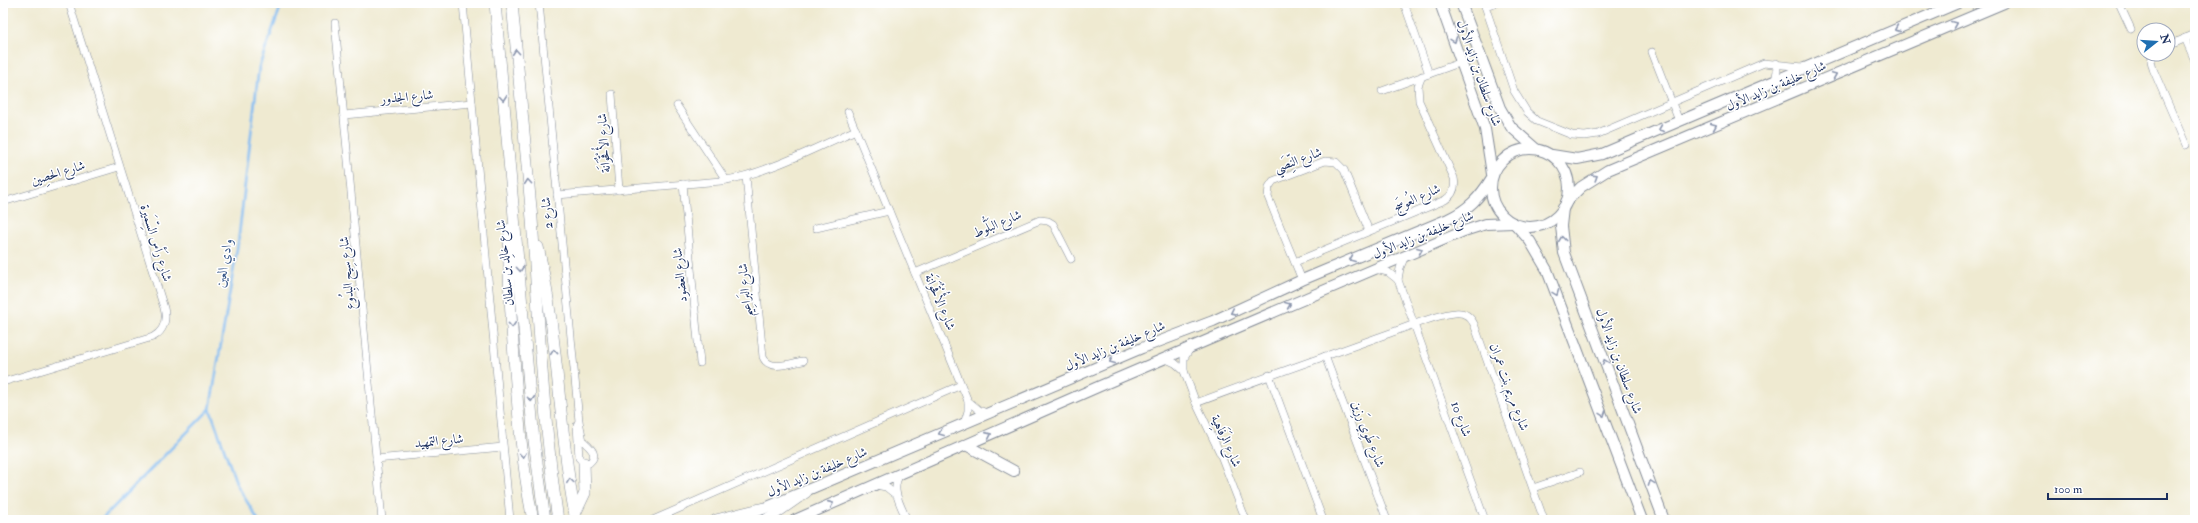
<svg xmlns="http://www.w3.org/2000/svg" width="2198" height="523" font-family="'IM FELL Double Pica',Amiri,serif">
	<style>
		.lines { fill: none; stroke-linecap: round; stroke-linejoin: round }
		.stream { stroke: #80bbf2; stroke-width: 2.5 }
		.street-casing { stroke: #858c98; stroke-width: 8 }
		.secondary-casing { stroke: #858c98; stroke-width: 12 }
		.primary-casing { stroke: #858c98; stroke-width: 12 }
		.street { stroke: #fff; stroke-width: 7 }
		.secondary { stroke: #fff; stroke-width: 10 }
		.primary { stroke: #fff; stroke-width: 11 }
		.oneway { stroke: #8d97ae }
		.labels { text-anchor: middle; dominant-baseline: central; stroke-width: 3; stroke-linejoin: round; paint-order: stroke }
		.street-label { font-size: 13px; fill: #1b2f5e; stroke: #fff }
		.water-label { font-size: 14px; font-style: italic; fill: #39598a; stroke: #fff }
	</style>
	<rect width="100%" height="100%" fill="#fff"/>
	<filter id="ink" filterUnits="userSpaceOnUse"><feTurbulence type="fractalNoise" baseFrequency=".025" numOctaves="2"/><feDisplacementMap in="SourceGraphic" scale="8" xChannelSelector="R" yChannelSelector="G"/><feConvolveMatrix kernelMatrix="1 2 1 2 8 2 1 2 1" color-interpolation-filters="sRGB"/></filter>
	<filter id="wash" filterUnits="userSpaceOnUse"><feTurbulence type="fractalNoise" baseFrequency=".012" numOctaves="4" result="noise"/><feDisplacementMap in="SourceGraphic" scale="16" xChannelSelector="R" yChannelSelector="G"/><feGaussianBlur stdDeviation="0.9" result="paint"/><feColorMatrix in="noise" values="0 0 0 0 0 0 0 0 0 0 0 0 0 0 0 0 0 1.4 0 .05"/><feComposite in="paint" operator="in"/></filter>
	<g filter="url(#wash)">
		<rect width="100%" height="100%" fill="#efead1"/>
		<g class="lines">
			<g class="stream">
				<polyline points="101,520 210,409"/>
				<polyline points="258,520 237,485 210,409 238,243 259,67 282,3"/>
			</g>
		</g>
	</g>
	<g filter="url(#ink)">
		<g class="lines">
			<g class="street-casing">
				<g id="street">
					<polyline points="463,3 510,520"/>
					<path d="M 539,3 L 579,421 L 583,441 C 589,447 600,454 589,463 L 584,463 L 579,458 L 577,425 L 579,421"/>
					<polyline points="1404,3 1429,74"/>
					<polyline points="1484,3 1514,91 1527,112 1537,121 1572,135 1585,136 1598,134 1764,63 1803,67"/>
					<polyline points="2119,3 2131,29"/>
					<polyline points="1485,6 1495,3"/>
					<polyline points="335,23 382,520"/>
					<polyline points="2185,38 2195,61"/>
					<polyline points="2168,46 2195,34"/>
					<polyline points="1652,52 1679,121"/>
					<polyline points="2154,54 2151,61 2153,69 2186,145"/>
					<polyline points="1775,81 1777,71 1776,63"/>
					<polyline points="1382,91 1462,62"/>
					<polyline points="612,94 619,190"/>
					<polyline points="677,106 726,180"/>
					<polyline points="848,112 968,401 968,411 964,424"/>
					<polyline points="344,115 472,103"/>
					<path d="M 746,176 L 763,357 C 769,372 791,363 803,361"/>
					<polyline points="683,184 700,363"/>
					<path d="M 557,195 L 721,181 C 769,173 812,149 856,130"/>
					<polyline points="3,202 119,167"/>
					<polyline points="816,228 889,211"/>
					<path d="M 1295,262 L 1445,200 C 1453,195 1456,188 1454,178 L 1419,101 L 1418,86 L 1422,76"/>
					<polyline points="1375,269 1388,272 1398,280 1485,520"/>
					<polyline points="915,273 1040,220 1048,221 1053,224 1071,259"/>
					<polyline points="1302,280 1268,197 1269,187 1273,181 1325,161 1336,162 1344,170 1369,231"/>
					<polyline points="1398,280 1400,268 1405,256"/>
					<polyline points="1191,347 1184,358 1184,371 1196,403 1220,453 1246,520"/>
					<polyline points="1325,356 1387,520"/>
					<polyline points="1164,358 1175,363 1184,371"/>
					<polyline points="1269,375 1323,520"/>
					<path d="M 3,382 L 153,337 C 164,331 167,320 164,308 L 69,3"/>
					<polyline points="968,401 979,410 989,414"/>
					<path d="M 1196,403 C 1257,380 1318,359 1379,337 C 1398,331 1436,314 1455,313 C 1464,312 1470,316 1474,324 L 1544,520"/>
					<polyline points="376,459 503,447"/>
					<path d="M 901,474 C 889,487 901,506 907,520"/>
					<polyline points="876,485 886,487 896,495"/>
					<polyline points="1533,488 1580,472"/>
					<polyline points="653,520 961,385"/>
				</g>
			</g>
			<g class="secondary-casing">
				<g id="secondary">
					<polyline points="1440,3 1485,129 1492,174"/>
					<polyline points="1461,3 1500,108 1511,127 1536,149"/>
					<circle cx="1530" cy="188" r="39"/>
					<polyline points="1552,155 1577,159 1602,154 1958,3"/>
					<polyline points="1566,202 1581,187 1608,170 2004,3"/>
					<polyline points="1563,208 1561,226 1564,253 1664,520"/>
					<polyline points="1515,224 1530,241 1547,270 1642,520"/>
					<polyline points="966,445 1014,471"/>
					<path d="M 758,511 L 1142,348 L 1213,321 L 1302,280 L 1448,219 C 1468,210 1480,197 1491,179"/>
					<polyline points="795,520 1100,386 1464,231 1486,224 1513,223"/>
				</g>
			</g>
			<g class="primary-casing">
				<g id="primary">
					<polyline points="495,3 534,441 545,520"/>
					<path d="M 512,3 C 518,75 526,147 532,219 C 539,320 543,421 558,520"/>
					<path d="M 510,229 C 507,272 511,314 514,357 C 518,411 522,467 533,520"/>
					<path d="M 538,247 C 559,336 558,430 576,520"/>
					<polyline points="575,514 585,493 584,463"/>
					<polyline points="716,520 764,508"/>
					<polyline points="766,520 806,492"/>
				</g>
			</g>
			<use href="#street" class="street"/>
			<use href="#secondary" class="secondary"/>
			<use href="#primary" class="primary"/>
		</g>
		<defs><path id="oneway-chevron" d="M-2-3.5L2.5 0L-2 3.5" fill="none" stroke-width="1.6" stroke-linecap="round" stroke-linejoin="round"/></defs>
		<g class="oneway">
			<use href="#oneway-chevron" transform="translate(1954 24) rotate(-23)"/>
			<use href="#oneway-chevron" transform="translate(1897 29) rotate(157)"/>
			<use href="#oneway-chevron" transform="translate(1454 40) rotate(70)"/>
			<use href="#oneway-chevron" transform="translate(516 52) rotate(-95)"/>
			<use href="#oneway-chevron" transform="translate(1834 75) rotate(-23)"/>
			<use href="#oneway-chevron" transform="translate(503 98) rotate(85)"/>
			<use href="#oneway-chevron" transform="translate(1714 126) rotate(-23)"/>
			<use href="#oneway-chevron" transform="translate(1661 129) rotate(157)"/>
			<use href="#oneway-chevron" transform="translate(1595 177) rotate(-32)"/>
			<use href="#oneway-chevron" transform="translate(528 182) rotate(-95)"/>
			<use href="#oneway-chevron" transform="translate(1562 239) rotate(-97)"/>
			<use href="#oneway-chevron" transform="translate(1420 250) rotate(-23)"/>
			<use href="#oneway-chevron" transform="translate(1352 259) rotate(157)"/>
			<use href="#oneway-chevron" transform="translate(520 269) rotate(85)"/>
			<use href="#oneway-chevron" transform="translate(1556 293) rotate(69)"/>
			<use href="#oneway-chevron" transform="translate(1288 305) rotate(-23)"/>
			<use href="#oneway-chevron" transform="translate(1233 312) rotate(155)"/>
			<use href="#oneway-chevron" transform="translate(512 325) rotate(86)"/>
			<use href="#oneway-chevron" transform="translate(554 352) rotate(-96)"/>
			<use href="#oneway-chevron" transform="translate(1112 361) rotate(157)"/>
			<use href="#oneway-chevron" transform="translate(1605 362) rotate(-110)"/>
			<use href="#oneway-chevron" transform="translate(531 399) rotate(85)"/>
			<use href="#oneway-chevron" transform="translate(1603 414) rotate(70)"/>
			<use href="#oneway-chevron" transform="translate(941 433) rotate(157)"/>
			<use href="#oneway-chevron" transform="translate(989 435) rotate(-24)"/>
			<use href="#oneway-chevron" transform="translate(523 455) rotate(83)"/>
			<use href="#oneway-chevron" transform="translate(570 481) rotate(-98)"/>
			<use href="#oneway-chevron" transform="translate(1651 483) rotate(-110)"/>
			<use href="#oneway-chevron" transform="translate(831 504) rotate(-24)"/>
		</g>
	</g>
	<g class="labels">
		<g class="street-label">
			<text transform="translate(1479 73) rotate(71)">شارع سلطان بن زايد الأول</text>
			<text transform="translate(1776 86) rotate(-23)">شارع خليفة بن زايد الأول</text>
			<text transform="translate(407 97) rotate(-5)">شارع الجذور</text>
			<text transform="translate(604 143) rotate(-94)">شارع الأُقْحُوَانَة</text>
			<text transform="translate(1298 160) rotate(-20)">شارع النِّصَي</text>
			<text transform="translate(58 173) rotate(-17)">شارع الحصِين</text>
			<text transform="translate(1417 198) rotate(-24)">شارع العُوسَج</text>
			<text transform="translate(547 213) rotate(-95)">شارع 2</text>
			<text transform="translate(997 224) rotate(-23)">شارع البَلُّوط</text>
			<text transform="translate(1423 235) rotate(-22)">شارع خليفة بن زايد الأول</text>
			<text transform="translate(156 243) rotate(73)">شارع رَأس السِّمَيرة</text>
			<text transform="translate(505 263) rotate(-96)">شارع خالِد بن سلطان</text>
			<text transform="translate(347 273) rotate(-95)">شارع سِيح البِدُوع</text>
			<text transform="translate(680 275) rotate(-96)">شارع العضود</text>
			<text transform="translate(745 290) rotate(-95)">شارع البَراعِيم</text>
			<text transform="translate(940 302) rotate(67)">شارع الأُقْحُوَانَة</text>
			<text transform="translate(1115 346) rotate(-23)">شارع خليفة بن زايد الأول</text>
			<text transform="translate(1619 361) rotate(70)">شارع سلطان بن زايد الأول</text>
			<text transform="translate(1509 387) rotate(70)">شارع مريم بنت عمران</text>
			<text transform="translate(1461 419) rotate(70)">شارع 10</text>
			<text transform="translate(1368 434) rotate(69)">شارع طَوِي رَزِين</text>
			<text transform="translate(439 441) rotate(-6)">شارع التمهيد</text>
			<text transform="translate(1226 441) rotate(66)">شارع الرَفَاهِية</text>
			<text transform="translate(817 472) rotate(-23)">شارع خليفة بن زايد الأول</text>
		</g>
		<g class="water-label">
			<text transform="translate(224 263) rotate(-81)">وادي العين</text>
		</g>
	</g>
	<rect width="2198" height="523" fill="none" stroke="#fff" stroke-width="16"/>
	<g transform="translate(2156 42) rotate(73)"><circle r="19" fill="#ffffff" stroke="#a4acbf"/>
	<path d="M0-3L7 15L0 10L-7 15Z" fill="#1f6fb2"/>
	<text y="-6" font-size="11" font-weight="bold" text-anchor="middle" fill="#1b2f5e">N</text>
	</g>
	<path d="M2048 493v6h119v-6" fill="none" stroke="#1b2f5e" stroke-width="2"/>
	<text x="2054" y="493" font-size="12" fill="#1b2f5e" stroke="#ffffff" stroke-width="3" paint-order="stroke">100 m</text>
</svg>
